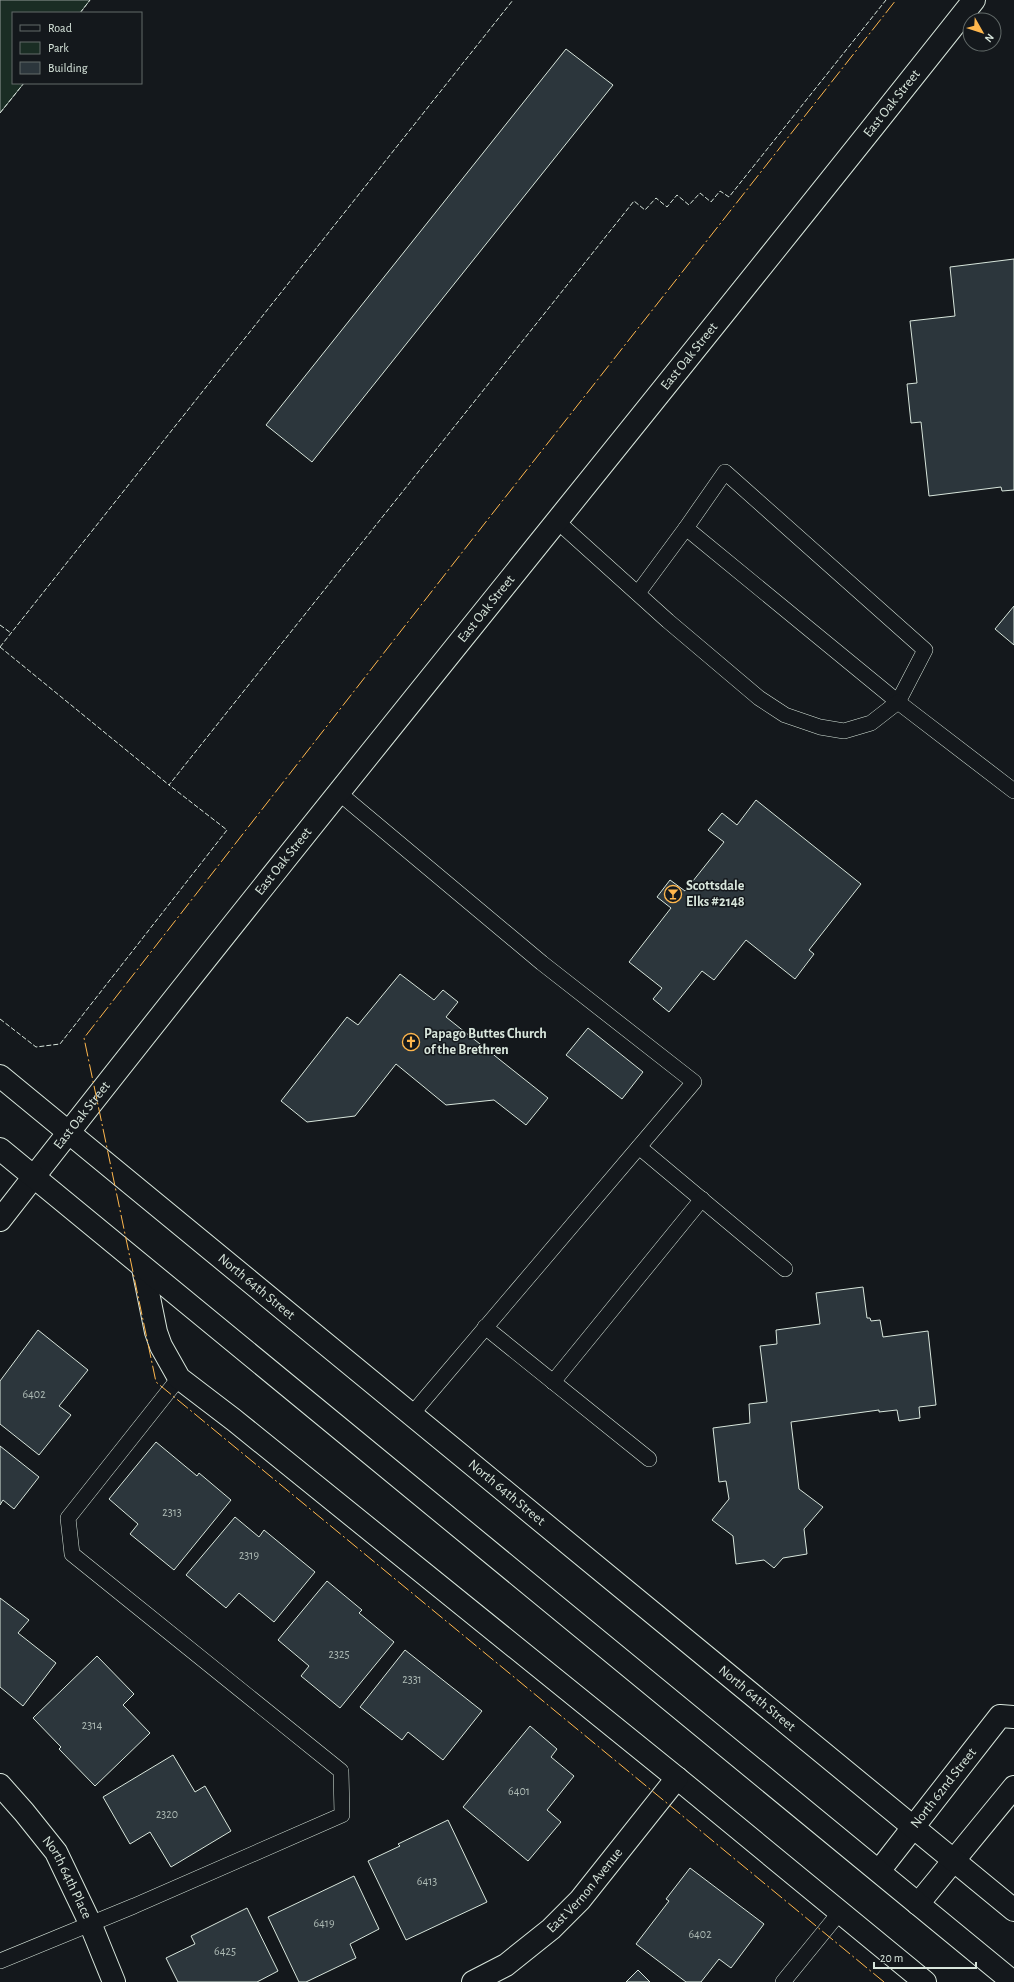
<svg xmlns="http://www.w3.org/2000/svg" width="1014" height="1982" font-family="'Alegreya Sans',sans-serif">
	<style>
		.green { fill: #1a2d24; stroke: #939e99 }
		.building { fill: #2c363c; stroke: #d8e6dc }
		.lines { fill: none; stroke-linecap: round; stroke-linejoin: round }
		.service-casing { stroke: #d8e6dc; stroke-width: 16 }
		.minor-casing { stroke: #d8e6dc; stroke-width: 24 }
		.tertiary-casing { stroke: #d8e6dc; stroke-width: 24 }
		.secondary-casing { stroke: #d8e6dc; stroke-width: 24 }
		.service { stroke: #14181c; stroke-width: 15 }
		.minor { stroke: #14181c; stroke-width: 22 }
		.tertiary { stroke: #14181c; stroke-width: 22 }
		.secondary { stroke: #14181c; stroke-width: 22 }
		.fence { stroke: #d8e6dc; stroke-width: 1; stroke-dasharray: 5 2; stroke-linecap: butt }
		.power { stroke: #ffb74d; stroke-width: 1; stroke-dasharray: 14 3 2 3; stroke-linecap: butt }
		.labels { text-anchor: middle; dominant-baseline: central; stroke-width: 3; stroke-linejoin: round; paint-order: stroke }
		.number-label { font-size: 12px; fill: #adbab4 }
		.street-label { font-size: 14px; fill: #d8e6dc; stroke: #14181c }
		.poi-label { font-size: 14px; font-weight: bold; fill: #d8e6dc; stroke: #14181c; text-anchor: start }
	</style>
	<rect width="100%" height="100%" fill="#14181c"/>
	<polygon class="green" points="0,0 90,0 80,13 13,13 13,83 24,83 0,113"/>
	<g class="building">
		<polygon points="566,49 613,85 312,462 266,425"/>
		<polygon points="1014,259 1014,490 1002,491 1001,487 929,496 921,422 911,423 907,384 917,383 910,321 955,316 950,267"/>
		<polygon points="1014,606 1014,645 995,629"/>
		<polygon points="756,800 861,884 809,950 814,954 795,979 746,940 714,980 702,971 669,1012 653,999 662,988 629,962 671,908 657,897 670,880 685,891 724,842 708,830 722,813 737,825"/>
		<polygon points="400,974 434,1000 443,990 458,1002 446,1017 548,1098 526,1125 494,1100 446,1105 396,1064 355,1116 307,1122 281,1101 347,1017 358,1025"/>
		<polygon points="588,1028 643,1072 622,1099 566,1055"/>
		<polygon points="863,1287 867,1318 870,1318 871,1321 880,1320 883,1337 928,1331 936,1405 919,1407 920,1418 899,1421 897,1410 879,1412 879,1410 791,1422 799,1489 823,1507 804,1529 807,1554 783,1558 774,1568 764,1560 736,1564 733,1536 712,1520 729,1499 726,1481 719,1482 713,1428 750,1423 749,1404 767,1402 760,1346 777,1344 776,1330 820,1324 816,1293"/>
		<polygon points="38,1330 88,1370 59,1406 71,1415 39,1455 0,1424 0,1381"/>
		<polygon points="156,1442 197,1476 199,1473 231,1500 174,1570 130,1534 138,1524 109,1499"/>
		<polygon points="0,1446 39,1477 14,1509 3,1500 0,1505"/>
		<polygon points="235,1517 259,1537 264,1530 315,1572 274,1622 239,1593 226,1608 186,1575"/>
		<polygon points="327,1581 362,1610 359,1613 394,1642 340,1708 301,1676 309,1666 278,1640"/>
		<polygon points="0,1598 29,1620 18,1633 56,1663 23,1706 0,1687"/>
		<polygon points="405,1650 482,1711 443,1760 408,1732 402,1740 360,1707"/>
		<polygon points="97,1656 134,1694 123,1705 150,1733 95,1786 59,1749 61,1747 33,1718"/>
		<polygon points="530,1726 557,1749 551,1757 574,1776 547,1810 561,1822 528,1861 463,1807"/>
		<polygon points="173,1755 195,1792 205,1786 231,1831 171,1867 150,1832 130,1844 103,1797"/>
		<polygon points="448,1820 487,1902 406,1940 368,1861 400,1846 398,1844"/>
		<polygon points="690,1868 764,1924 731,1968 719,1959 701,1982 686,1982 636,1944 669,1901 666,1899"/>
		<polygon points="354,1876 379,1929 350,1944 356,1958 306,1982 299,1982 268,1917"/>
		<polygon points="247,1908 278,1971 257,1982 178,1982 166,1958 195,1944 191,1936"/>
		<polygon points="638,1970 650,1982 626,1982"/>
	</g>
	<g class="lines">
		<g class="service-casing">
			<g id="service">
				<polygon points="725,472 925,650 898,702 686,528"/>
				<polyline points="557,521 668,621 759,698 785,715 820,727 844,731 871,723 898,702 1014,791"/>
				<polyline points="638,593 686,528"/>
				<polyline points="339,793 542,963 694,1082 412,1414"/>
				<polyline points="639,1147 785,1269"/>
				<polyline points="485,1327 649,1459"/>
				<polyline points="553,1382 702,1199"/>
				<polyline points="0,1961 134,1906 342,1815 341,1771 72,1554 68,1518 179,1378"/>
				<polyline points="783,1982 840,1912"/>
			</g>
		</g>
		<g class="minor-casing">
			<g id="minor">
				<polyline points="143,1268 156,1332 161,1346 179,1378 234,1420 677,1778 925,1982"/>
				<path id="s1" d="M 0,1785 L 24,1812 L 56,1852 L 90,1923 L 114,1982"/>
				<path id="s2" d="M 879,1871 L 1000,1716 L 1014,1717"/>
				<polyline points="918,1904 1014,1787"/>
				<path id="s3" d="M 473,1982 L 506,1965 L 551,1929 L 580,1900 L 677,1778"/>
			</g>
		</g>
		<g class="tertiary-casing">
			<g id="tertiary">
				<path id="s4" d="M 0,1220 C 320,810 651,408 974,0"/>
			</g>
		</g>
		<g class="secondary-casing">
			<g id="secondary">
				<path id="s5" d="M 0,1076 L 1014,1910"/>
				<polyline points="0,1149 1013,1982"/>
			</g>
		</g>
		<use href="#service" class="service"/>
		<use href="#minor" class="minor"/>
		<use href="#tertiary" class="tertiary"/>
		<use href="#secondary" class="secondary"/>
		<g class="fence">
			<polyline points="80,13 90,0"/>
			<polyline points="0,113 24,83"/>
			<polyline points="0,625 11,633"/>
			<polyline points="0,647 513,0"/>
			<polyline points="0,647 169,785"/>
			<polyline points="0,1019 36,1047 60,1044 227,830 169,785 634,201 645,210 656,198 667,207 677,195 689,205 700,193 711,202 720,191 729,197 886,0"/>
		</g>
		<polyline class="power" points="884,1982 156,1382 84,1038 485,523 896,0"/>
	</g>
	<defs>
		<g id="bar-ring" transform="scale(0.9)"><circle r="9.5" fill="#14181c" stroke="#ffb74d" stroke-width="1.5"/><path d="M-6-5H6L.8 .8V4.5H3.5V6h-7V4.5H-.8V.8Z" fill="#ffb74d"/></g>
		<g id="church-ring" transform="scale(0.9)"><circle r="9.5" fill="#14181c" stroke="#ffb74d" stroke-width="1.5"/><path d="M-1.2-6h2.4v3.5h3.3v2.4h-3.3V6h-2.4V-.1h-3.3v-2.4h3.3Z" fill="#ffb74d"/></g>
	</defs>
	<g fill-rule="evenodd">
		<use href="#bar-ring" x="673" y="894"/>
		<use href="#church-ring" x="411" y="1042"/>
	</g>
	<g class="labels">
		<g class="number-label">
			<text x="34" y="1394">6402</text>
			<text x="172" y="1512">2313</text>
			<text x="249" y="1555">2319</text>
			<text x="339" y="1654">2325</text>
			<text x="412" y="1679">2331</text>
			<text x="92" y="1725">2314</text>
			<text x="519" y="1791">6401</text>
			<text x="167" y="1814">2320</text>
			<text x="427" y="1881">6413</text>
			<text x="324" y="1923">6419</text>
			<text x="700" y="1934">6402</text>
			<text x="225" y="1951">6425</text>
		</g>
		<g class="street-label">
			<text stroke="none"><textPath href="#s4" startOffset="1429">East Oak Street</textPath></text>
			<text stroke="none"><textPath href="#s4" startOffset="1105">East Oak Street</textPath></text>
			<text stroke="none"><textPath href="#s4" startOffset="781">East Oak Street</textPath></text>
			<text stroke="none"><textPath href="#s4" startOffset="457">East Oak Street</textPath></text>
			<text stroke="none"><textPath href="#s4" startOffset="133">East Oak Street</textPath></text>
			<text stroke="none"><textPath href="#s5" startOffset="332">North 64th Street</textPath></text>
			<text stroke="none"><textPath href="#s5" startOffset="656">North 64th Street</textPath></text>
			<text stroke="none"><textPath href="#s5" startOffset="980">North 64th Street</textPath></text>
			<text stroke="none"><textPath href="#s2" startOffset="105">North 62nd Street</textPath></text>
			<text stroke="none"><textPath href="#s1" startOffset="115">North 64th Place</textPath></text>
			<text stroke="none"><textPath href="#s3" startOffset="146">East Vernon Avenue</textPath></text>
		</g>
		<g class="poi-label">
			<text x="686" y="886">Scottsdale<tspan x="686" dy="16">Elks #2148</tspan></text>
			<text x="424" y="1034">Papago Buttes Church<tspan x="424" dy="16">of the Brethren</tspan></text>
		</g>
	</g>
	<rect x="12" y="12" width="130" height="72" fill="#14181c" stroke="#626a69"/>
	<rect x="20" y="25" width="20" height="6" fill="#14181c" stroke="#626a69"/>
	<text x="48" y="32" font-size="12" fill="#d8e6dc">Road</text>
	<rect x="20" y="42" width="20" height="12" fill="#1a2d24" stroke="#626a69"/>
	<text x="48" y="52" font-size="12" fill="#d8e6dc">Park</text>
	<rect x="20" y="62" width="20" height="12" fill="#2c363c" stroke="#626a69"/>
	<text x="48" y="72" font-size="12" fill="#d8e6dc">Building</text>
	<g transform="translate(982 32) rotate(129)"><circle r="19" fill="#14181c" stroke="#626a69"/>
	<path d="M0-3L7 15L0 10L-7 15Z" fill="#ffb74d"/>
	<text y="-6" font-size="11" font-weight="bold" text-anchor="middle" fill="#d8e6dc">N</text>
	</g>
	<path d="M874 1962v6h102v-6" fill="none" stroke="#d8e6dc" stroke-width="2"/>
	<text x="880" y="1962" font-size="12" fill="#d8e6dc" stroke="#14181c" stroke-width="3" paint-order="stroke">20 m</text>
</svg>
